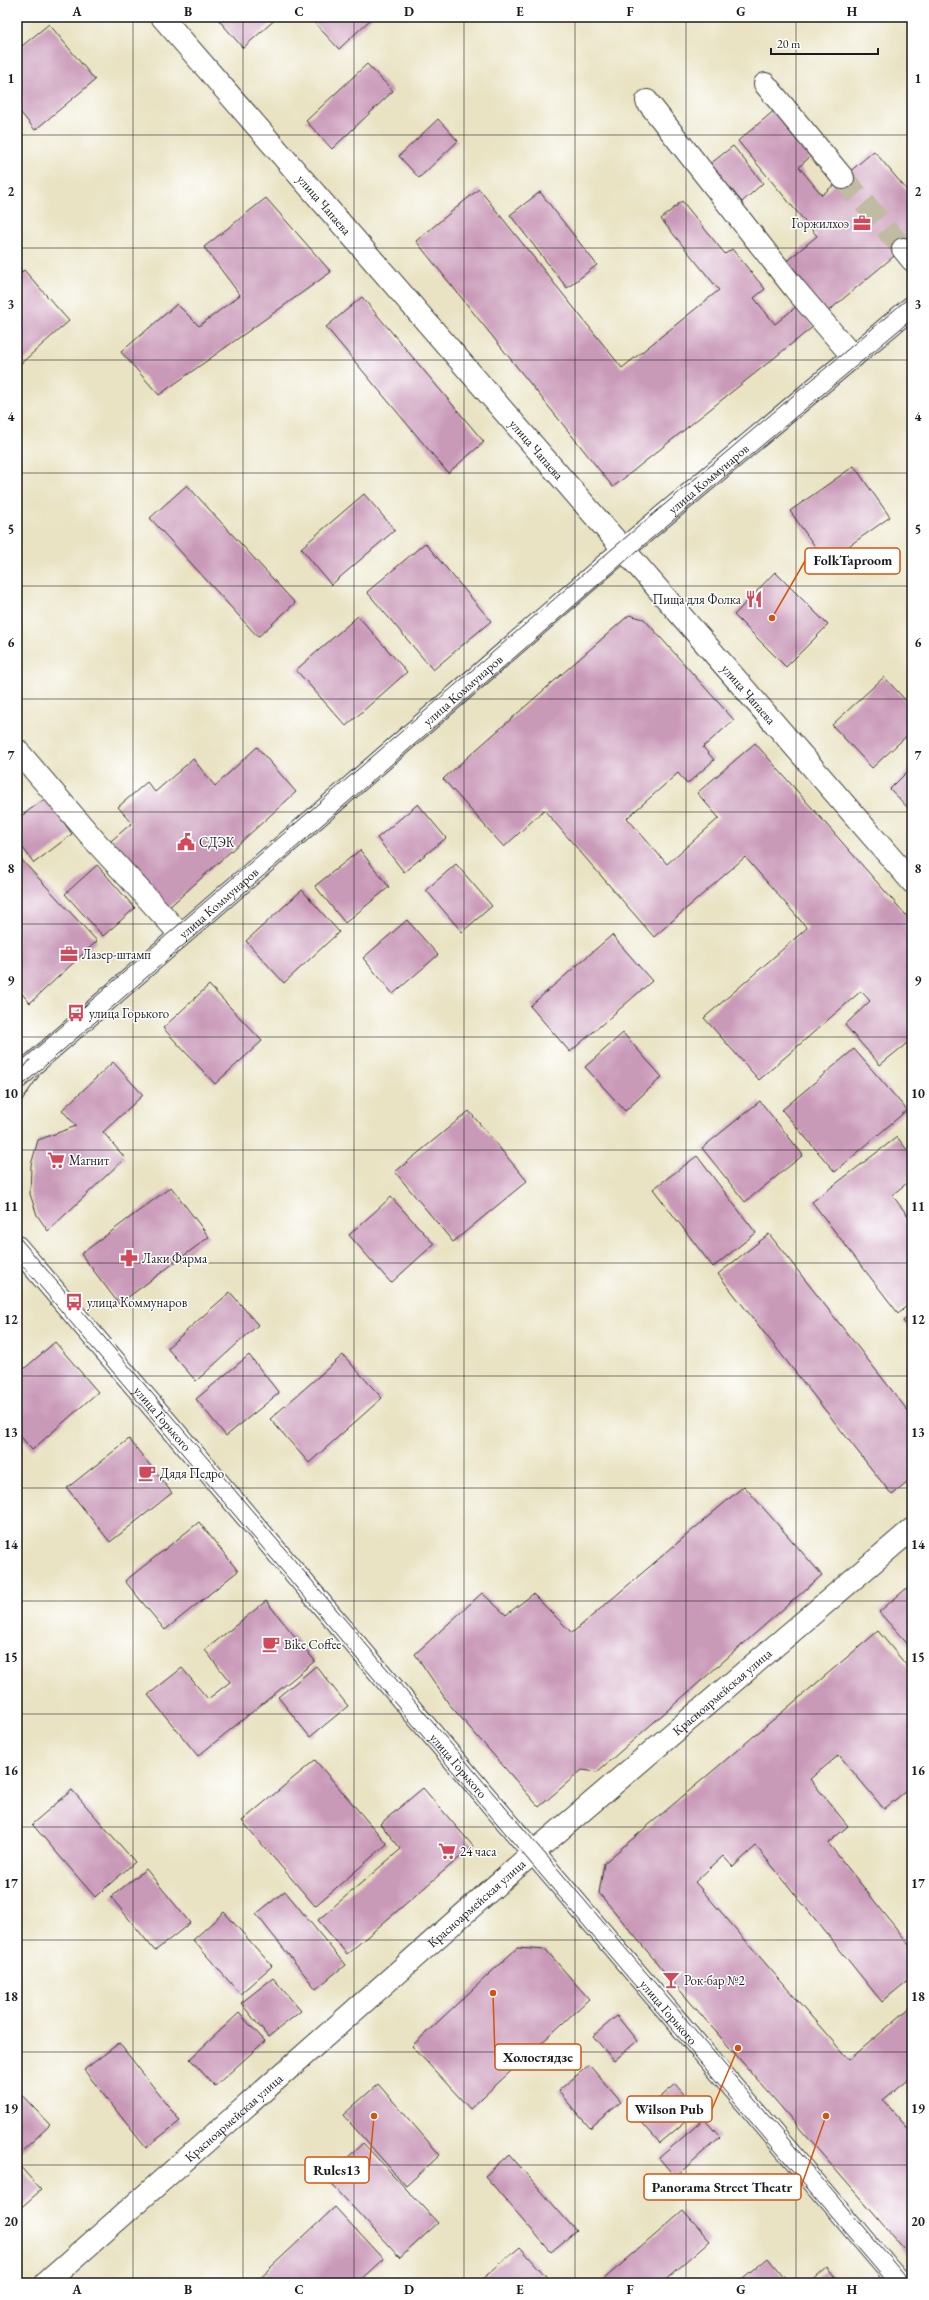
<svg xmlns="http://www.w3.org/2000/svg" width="929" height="2300" font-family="'EB Garamond',serif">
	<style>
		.building { fill: #c999b8 }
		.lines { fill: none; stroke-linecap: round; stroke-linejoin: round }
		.minor-tunnel { stroke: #c0bba2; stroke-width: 22; stroke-dasharray: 22 11; stroke-linecap: butt }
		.minor-casing { stroke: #3b3a35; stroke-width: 24 }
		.minor { stroke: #fff; stroke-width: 22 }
		.tram { stroke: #1c1c1c; stroke-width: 1 }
		.grid { fill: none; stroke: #1c1c1c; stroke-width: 1; stroke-opacity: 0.55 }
		.labels { text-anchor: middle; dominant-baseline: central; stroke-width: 3; stroke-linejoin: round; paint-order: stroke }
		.street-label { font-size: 13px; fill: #1c1c1c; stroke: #fff }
		.poi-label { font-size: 13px; fill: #1c1c1c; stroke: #fff; text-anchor: start }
		.leader { fill: none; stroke: #d4530e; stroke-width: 1.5 }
		.callout-dot { fill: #d4530e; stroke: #fff; stroke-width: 1.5 }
		.callout { fill: #fff; stroke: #d4530e; stroke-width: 1.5 }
		.callout-label { font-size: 14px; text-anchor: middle; font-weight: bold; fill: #1c1c1c }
		.neatline { fill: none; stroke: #1c1c1c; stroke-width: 1.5 }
		.grid-label { font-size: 13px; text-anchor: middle; font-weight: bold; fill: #1c1c1c }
	</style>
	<rect width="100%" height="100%" fill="#fff"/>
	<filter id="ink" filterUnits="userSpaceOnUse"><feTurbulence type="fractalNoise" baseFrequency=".025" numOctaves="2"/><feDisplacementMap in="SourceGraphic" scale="8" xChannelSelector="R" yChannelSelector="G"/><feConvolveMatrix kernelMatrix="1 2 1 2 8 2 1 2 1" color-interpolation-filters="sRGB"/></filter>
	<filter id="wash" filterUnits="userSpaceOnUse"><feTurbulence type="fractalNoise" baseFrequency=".012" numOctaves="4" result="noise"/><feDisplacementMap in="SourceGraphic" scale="16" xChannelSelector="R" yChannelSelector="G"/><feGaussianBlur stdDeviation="0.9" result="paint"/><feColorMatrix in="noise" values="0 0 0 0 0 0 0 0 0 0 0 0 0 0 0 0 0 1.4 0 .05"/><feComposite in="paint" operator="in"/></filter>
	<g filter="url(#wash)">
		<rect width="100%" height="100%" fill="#e9e3c3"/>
		<g id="blocks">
			<g class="building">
				<polygon points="216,17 278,17 243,48"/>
				<polygon points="309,17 373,17 339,49"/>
				<polygon points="49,24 95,80 35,130 17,108 17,50"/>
				<polygon points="367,64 393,91 332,149 306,121"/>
				<polygon points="776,109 813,154 799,167 822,195 874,151 912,196 912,241 825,314 783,264 817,236 738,141"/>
				<polygon points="438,119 458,141 419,178 399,156"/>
				<polygon points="733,146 763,183 742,202 710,164"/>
				<polygon points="479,189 622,368 719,290 661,219 682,201 725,254 732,249 765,289 754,298 775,324 797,306 814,326 613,487 416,241"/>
				<polygon points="540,192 597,265 567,288 510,215"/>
				<polygon points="266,198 331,272 159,395 121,352 177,304 199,326 240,295 204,247"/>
				<polygon points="24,270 69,321 18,366 17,277"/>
				<polygon points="362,297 484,442 448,473 326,327"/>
				<polygon points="854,466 890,517 826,562 790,511"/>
				<polygon points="187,485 295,603 258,637 150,518"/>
				<polygon points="364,494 395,530 331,585 301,548"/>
				<polygon points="425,543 491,621 433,670 367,592"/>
				<polygon points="775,572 828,625 786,667 734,615"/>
				<polygon points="629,615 644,619 734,720 703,747 714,760 687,784 678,773 627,818 667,864 719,818 697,793 755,743 912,922 912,1039 880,1065 845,1025 870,1001 861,991 759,1080 704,1018 807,928 745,857 654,937 544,810 504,847 443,779"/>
				<polygon points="358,616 407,672 346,726 296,670"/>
				<polygon points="884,677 912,707 912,731 872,768 832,725"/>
				<polygon points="257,747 296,792 165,911 105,846 132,823 118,807 147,782 155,792 193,759 215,786"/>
				<polygon points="912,767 912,812 890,789"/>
				<polygon points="46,798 72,834 34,863 17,840 17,819"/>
				<polygon points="418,804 446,838 404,872 377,838"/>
				<polygon points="360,850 389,887 345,923 315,886"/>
				<polygon points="17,855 97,941 30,1003 17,988"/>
				<polygon points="456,864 492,906 462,932 426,890"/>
				<polygon points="97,865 135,908 103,936 65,894"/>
				<polygon points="302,890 339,932 284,983 246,941"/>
				<polygon points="407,920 438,955 393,994 363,958"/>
				<polygon points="612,935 652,981 570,1052 530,1006"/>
				<polygon points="209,985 262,1041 215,1084 163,1028"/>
				<polygon points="623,1033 662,1077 625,1111 585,1067"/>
				<polygon points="854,1049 907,1110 835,1172 782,1110"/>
				<polygon points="113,1062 143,1095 103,1132 125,1158 48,1231 37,1215 30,1194 31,1165 38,1140 76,1126 62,1110"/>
				<polygon points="760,1101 803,1155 745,1202 702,1148"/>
				<polygon points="469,1111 527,1181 453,1242 395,1172"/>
				<polygon points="897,1137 912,1156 912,1179 892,1195 912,1221 912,1302 898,1313 812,1202"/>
				<polygon points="697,1156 756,1233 713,1267 653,1189"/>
				<polygon points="171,1187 209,1237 119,1304 81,1254"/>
				<polygon points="391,1197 434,1244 391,1283 349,1235"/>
				<polygon points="769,1234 912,1416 912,1479 892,1495 718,1274"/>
				<polygon points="230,1292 258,1325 196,1381 167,1348"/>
				<polygon points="912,1313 912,1332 903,1321"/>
				<polygon points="55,1342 98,1392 32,1450 17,1432 17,1375"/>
				<polygon points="249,1355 279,1393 226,1436 196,1399"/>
				<polygon points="343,1355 382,1398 309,1463 270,1419"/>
				<polygon points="129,1439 172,1493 110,1542 67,1488"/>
				<polygon points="744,1486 822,1575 597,1772 582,1770 539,1807 449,1704 415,1654 482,1593 506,1615 533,1594 572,1633"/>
				<polygon points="199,1522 238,1571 165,1630 125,1581"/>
				<polygon points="908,1587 912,1592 912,1649 879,1612"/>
				<polygon points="266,1601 315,1661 198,1756 148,1695 182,1668 208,1699 230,1682 205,1650"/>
				<polygon points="878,1631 912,1672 912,1786 884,1809 839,1755 810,1779 848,1826 828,1843 912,1948 912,1977 882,2002 756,1846 733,1867 723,1856 695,1882 849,2060 912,2006 912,2076 883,2100 912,2133 912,2258 671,1980 599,1893 604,1863"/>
				<polygon points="316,1666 348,1706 310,1737 278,1697"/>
				<polygon points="315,1760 387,1844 315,1906 242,1821"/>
				<polygon points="423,1788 473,1846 347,1954 318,1920 401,1849 380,1824"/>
				<polygon points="72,1790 135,1862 95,1897 32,1824"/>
				<polygon points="146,1869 190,1923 155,1951 111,1897"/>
				<polygon points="285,1891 345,1965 316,1989 256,1914"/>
				<polygon points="224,1912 272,1966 240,1994 193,1940"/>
				<polygon points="517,1948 546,1950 589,1999 470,2109 412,2046"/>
				<polygon points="273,1978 301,2011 268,2037 241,2003"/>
				<polygon points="239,2013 265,2041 215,2086 190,2059"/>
				<polygon points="617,2016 637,2041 614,2061 593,2036"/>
				<polygon points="119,2043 180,2121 146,2148 84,2070"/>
				<polygon points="589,2065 621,2102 590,2128 558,2091"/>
				<polygon points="378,2084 440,2155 406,2186 343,2115"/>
				<polygon points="676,2084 699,2110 660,2143 637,2117"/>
				<polygon points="17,2090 50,2125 20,2153 17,2149"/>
				<polygon points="704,2119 720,2137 675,2177 659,2158"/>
				<polygon points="363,2143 438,2223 400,2258 326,2178"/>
				<polygon points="509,2154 576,2231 551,2252 485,2176"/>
				<polygon points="17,2163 41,2190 17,2211"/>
				<polygon points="335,2207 383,2259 357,2283 254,2283"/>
				<polygon points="683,2211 710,2241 662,2283 607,2283 604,2279"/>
				<polygon points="520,2247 552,2283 484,2283 481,2280"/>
				<polygon points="768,2258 788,2283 738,2283"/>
				<polygon points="827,2268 839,2283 810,2283"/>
			</g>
		</g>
	</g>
	<g filter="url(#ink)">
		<use href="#blocks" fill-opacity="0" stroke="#3b3a35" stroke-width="1"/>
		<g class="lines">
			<polyline class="minor-tunnel" points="843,178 903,249"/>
			<g class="minor-casing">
				<g id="minor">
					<path id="s1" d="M 162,17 L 912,882"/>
					<polyline points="765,84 843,178"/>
					<polyline points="647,101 795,289 853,357"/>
					<polyline points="903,249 912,260"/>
					<polyline points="17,750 95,841 180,934"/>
					<path id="s2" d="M 17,1078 L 624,549 L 912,307"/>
					<path id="s3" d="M 17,1247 L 900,2283"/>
					<path id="s4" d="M 46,2283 L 527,1858 L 912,1529"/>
				</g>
			</g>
			<use href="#minor" class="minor"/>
			<g class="tram">
				<polyline points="17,1065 605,555 912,295"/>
				<polyline points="17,1076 30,1060"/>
				<polyline points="17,1090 645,544 912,319"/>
				<polyline points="17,1107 39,1076"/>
				<polyline points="17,1235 911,2283"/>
				<polyline points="17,1259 888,2283"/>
			</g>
		</g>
	</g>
	<path class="grid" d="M 133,17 L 133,2283M 243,17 L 243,2283M 354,17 L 354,2283M 464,17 L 464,2283M 575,17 L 575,2283M 686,17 L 686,2283M 796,17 L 796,2283M 17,135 L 912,135M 17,248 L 912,248M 17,360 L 912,360M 17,473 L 912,473M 17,586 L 912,586M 17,699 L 912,699M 17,812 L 912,812M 17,924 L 912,924M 17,1037 L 912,1037M 17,1150 L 912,1150M 17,1263 L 912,1263M 17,1376 L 912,1376M 17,1488 L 912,1488M 17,1601 L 912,1601M 17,1714 L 912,1714M 17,1827 L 912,1827M 17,1940 L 912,1940M 17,2052 L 912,2052M 17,2165 L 912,2165"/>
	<defs>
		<g id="office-bare" transform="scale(1.38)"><path d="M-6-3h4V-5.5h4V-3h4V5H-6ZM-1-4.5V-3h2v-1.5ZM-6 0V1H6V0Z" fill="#d1495b" stroke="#fff" stroke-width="2.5" paint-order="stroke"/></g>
		<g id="restaurant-bare" transform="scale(1.38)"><path d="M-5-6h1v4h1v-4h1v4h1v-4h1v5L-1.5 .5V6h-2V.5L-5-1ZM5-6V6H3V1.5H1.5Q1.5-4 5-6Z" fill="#d1495b" stroke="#fff" stroke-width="2.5" paint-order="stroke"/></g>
		<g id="civic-bare" transform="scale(1.38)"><path d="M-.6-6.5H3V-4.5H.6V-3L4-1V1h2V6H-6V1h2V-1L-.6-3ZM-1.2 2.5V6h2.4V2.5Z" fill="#d1495b" stroke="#fff" stroke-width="2.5" paint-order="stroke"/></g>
		<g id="bus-bare" transform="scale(1.38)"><path d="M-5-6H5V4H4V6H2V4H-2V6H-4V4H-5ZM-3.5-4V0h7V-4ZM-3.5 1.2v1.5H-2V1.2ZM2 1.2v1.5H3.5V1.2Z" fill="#d1495b" stroke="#fff" stroke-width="2.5" paint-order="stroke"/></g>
		<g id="supermarket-bare" transform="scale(1.38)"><path d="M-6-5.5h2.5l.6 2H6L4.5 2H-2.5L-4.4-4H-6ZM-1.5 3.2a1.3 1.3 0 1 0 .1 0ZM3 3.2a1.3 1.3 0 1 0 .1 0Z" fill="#d1495b" stroke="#fff" stroke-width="2.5" paint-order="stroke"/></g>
		<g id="pharmacy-bare" transform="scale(1.38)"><path d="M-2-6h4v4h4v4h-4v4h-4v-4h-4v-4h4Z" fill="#d1495b" stroke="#fff" stroke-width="2.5" paint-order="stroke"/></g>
		<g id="cafe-bare" transform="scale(1.38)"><path d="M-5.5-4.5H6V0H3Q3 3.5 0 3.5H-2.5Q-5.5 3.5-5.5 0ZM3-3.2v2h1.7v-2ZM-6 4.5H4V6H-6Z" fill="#d1495b" stroke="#fff" stroke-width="2.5" paint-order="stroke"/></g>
		<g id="bar-bare" transform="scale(1.38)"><path d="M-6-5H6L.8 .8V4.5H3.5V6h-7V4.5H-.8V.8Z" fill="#d1495b" stroke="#fff" stroke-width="2.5" paint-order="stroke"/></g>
	</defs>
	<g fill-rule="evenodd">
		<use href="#office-bare" x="862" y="223"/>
		<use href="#restaurant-bare" x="754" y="599"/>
		<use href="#civic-bare" x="186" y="842"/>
		<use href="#office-bare" x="69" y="954"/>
		<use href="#bus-bare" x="76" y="1013"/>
		<use href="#supermarket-bare" x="56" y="1160"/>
		<use href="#pharmacy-bare" x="129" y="1258"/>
		<use href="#bus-bare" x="74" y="1302"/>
		<use href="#cafe-bare" x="147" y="1473"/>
		<use href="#cafe-bare" x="271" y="1644"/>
		<use href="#supermarket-bare" x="447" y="1851"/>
		<use href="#bar-bare" x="671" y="1980"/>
	</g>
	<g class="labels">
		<g class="street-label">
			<text stroke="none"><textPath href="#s1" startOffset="248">улица Чапаева</textPath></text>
			<text stroke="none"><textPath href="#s1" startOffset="572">улица Чапаева</textPath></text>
			<text stroke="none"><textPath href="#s2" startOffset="915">улица Коммунаров</textPath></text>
			<text stroke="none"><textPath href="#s2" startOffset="591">улица Коммунаров</textPath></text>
			<text stroke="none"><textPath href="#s1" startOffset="896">улица Чапаева</textPath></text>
			<text stroke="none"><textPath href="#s2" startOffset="267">улица Коммунаров</textPath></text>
			<text stroke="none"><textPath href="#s3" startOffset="225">улица Горького</textPath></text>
			<text stroke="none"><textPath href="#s4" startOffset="898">Красноармейская улица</textPath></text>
			<text stroke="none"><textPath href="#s3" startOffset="681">улица Горького</textPath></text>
			<text stroke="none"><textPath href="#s4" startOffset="574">Красноармейская улица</textPath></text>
			<text stroke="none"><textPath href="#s3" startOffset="1005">улица Горького</textPath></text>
			<text stroke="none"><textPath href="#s4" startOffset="250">Красноармейская улица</textPath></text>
		</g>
		<g class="poi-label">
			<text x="849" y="223" text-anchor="end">Горжилхоэ</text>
			<text x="741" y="599" text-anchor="end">Пища для Фолка</text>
			<text x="199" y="842">СДЭК</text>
			<text x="82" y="954">Лазер-штамп</text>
			<text x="89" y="1013">улица Горького</text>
			<text x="69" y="1160">Магнит</text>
			<text x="142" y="1258">Лаки Фарма</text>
			<text x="87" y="1302">улица Коммунаров</text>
			<text x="160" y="1473">Дядя Педро</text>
			<text x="284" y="1644">Bike Coffee</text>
			<text x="460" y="1851">24 часа</text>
			<text x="684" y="1980">Рок-бар №2</text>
		</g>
	</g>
	<path class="leader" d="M772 618L805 561M493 1993L495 2057M738 2048L712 2109M374 2116L369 2170M826 2116L801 2187"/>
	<g class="callout-dot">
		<circle cx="772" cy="618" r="4"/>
		<circle cx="493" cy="1993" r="4"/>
		<circle cx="738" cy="2048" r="4"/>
		<circle cx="374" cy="2116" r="4"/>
		<circle cx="826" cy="2116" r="4"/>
	</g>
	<g class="callout">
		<rect x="805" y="548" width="95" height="26" rx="4"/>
		<rect x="495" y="2044" width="86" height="26" rx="4"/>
		<rect x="627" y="2096" width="85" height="26" rx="4"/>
		<rect x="305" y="2157" width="64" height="26" rx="4"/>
		<rect x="644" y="2174" width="157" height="26" rx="4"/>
	</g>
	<g class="callout-label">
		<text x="853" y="565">FolkTaproom</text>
		<text x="538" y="2062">Холостядзе</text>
		<text x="669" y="2114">Wilson Pub</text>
		<text x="337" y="2175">Rules13</text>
		<text x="722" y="2192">Panorama Street Theatr</text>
	</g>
	<rect width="929" height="2300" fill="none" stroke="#fff" stroke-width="44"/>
	<path d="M771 48v6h107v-6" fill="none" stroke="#1c1c1c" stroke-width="2"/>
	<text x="777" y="48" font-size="12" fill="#1c1c1c" stroke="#ffffff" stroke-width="3" paint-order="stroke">20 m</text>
	<rect x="22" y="22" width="885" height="2256" class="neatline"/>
	<g class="grid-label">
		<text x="77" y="16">A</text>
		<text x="188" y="16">B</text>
		<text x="299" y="16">C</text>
		<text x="409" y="16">D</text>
		<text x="520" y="16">E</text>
		<text x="630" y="16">F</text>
		<text x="741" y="16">G</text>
		<text x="852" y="16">H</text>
		<text x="11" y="83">1</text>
		<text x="918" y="83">1</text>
		<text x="11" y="196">2</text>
		<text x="918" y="196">2</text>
		<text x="11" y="309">3</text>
		<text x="918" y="309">3</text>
		<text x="11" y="421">4</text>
		<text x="918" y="421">4</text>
		<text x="11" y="534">5</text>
		<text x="918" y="534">5</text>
		<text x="11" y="647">6</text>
		<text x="918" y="647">6</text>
		<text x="11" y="760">7</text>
		<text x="918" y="760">7</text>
		<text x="11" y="873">8</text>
		<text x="918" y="873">8</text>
		<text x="11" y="985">9</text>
		<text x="918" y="985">9</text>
		<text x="11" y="1098">10</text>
		<text x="918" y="1098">10</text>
		<text x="11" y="1211">11</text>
		<text x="918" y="1211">11</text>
		<text x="11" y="1324">12</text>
		<text x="918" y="1324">12</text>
		<text x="11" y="1437">13</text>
		<text x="918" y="1437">13</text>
		<text x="11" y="1549">14</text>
		<text x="918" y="1549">14</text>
		<text x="11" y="1662">15</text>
		<text x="918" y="1662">15</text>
		<text x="11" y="1775">16</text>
		<text x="918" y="1775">16</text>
		<text x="11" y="1888">17</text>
		<text x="918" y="1888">17</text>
		<text x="11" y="2001">18</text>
		<text x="918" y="2001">18</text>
		<text x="11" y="2113">19</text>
		<text x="918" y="2113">19</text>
		<text x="11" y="2226">20</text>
		<text x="918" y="2226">20</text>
		<text x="77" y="2294">A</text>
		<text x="188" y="2294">B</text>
		<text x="299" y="2294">C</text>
		<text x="409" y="2294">D</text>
		<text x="520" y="2294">E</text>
		<text x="630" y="2294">F</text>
		<text x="741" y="2294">G</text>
		<text x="852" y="2294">H</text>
	</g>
</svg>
